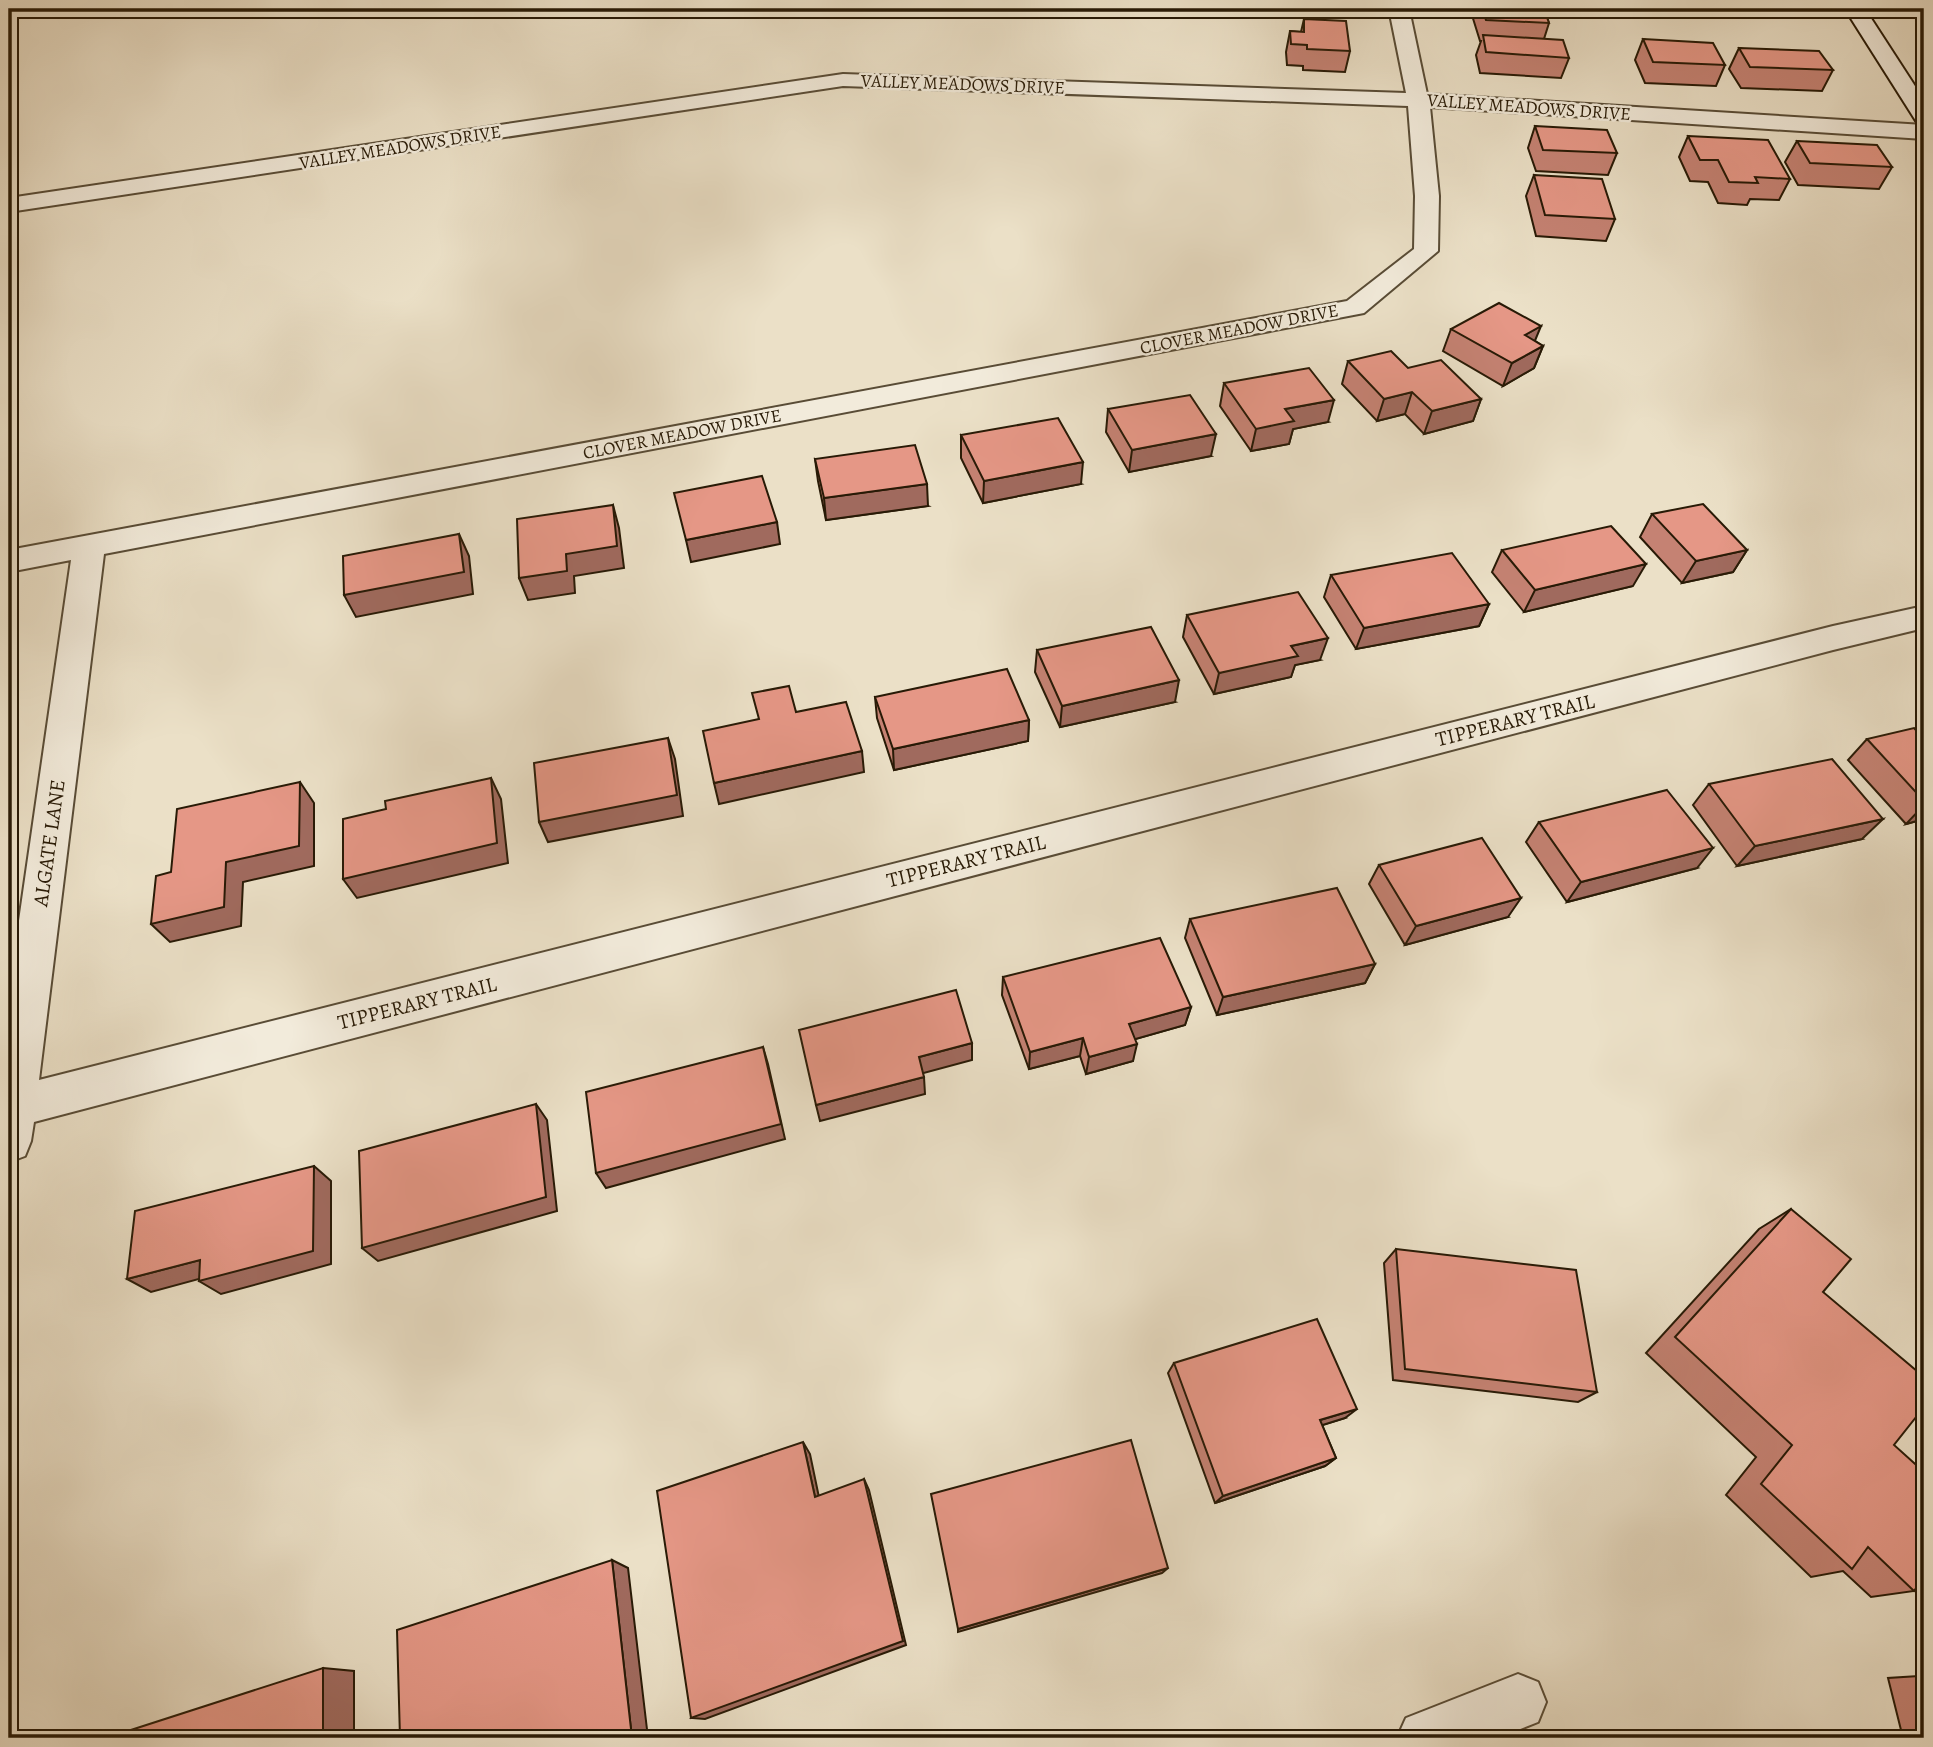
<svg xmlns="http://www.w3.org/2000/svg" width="1933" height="1747" font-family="Alegreya,serif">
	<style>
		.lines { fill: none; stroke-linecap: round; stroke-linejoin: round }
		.street-casing { stroke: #594c36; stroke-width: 4 }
		.secondary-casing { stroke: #281a06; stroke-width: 4 }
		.street { fill: #f2ebdb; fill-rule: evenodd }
		.secondary { fill: #f2ebdb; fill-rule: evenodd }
		.wall { fill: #c58273; stroke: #281a06; stroke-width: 2 }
		.shaded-wall { fill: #a06a5e; stroke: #281a06; stroke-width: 2 }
		.building { fill: #e59786; stroke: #281a06; stroke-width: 2 }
		.labels { text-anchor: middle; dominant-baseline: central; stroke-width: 5; stroke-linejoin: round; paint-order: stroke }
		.far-street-label { font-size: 18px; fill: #281a06; stroke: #f2ebdb }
		.street-label { font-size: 21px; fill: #281a06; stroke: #f2ebdb }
	</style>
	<rect width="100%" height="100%" fill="#ebe0c7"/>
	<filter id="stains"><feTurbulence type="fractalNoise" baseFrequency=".00286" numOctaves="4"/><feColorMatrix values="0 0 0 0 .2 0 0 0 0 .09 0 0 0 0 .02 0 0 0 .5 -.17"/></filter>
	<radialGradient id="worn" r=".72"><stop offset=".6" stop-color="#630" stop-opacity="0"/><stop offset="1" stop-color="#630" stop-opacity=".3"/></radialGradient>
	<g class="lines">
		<g class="street-casing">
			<g id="street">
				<polygon points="1389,9 1409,9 1427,94 1924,125 1924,139 1430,107 1439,196 1438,251 1364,313 104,554 39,1080 1833,626 1924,606 1924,628 1833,650 34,1122 31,1141 25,1156 9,1162 9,990 71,560 9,572 9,550 1347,301 1414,249 1415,196 1408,106 843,86 9,212 9,198 843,74 1406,93"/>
				<polygon points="1518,1674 1538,1682 1546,1702 1538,1722 1498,1738 1397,1738 1406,1718"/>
			</g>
		</g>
		<g class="secondary-casing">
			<polygon id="secondary" points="1845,9 1865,9 1924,100 1924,122 1916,121"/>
		</g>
		<use href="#street" class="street"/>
		<use href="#secondary" class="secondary"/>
	</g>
	<g class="wall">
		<polygon points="1472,9 1544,9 1549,23 1544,39 1569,58 1561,78 1480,73 1476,55 1481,41 1480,41 1471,12"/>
		<polygon points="1712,9 1764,9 1760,16 1717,15"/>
		<polygon points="1304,19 1350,51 1345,72 1303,70 1303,66 1287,65 1286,52 1290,31 1301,32"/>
		<polygon points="1643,39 1725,65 1716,86 1645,83 1635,60"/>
		<polygon points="1739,48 1833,70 1822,91 1741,88 1729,69"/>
		<polygon points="1535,126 1617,153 1608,175 1536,171 1528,148"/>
		<polygon points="1688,136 1790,179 1779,200 1750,199 1747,205 1718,203 1708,182 1690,181 1679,157"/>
		<polygon points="1797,141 1892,167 1879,189 1798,185 1785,162"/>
		<polygon points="1534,175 1615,219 1606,241 1536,236 1526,196"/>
		<polygon points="1451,329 1535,341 1543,346 1534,368 1503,386 1443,351"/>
		<polygon points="1348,361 1408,368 1481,399 1473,421 1424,434 1405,414 1377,421 1342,384"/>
		<polygon points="1224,383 1328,422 1293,429 1289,444 1251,451 1220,406"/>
		<polygon points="1108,409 1211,456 1129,472 1106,432"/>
		<polygon points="961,435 1081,484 983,503 961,458"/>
		<polygon points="815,459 928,506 826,520 818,481"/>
		<polygon points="1652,514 1747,550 1733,572 1682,583 1640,537"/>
		<polygon points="1502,550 1633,586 1524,612 1492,572"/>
		<polygon points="1331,575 1489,604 1479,626 1356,649 1324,597"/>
		<polygon points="1187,615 1320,660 1295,665 1291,677 1214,694 1183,637"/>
		<polygon points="1037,650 1175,702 1060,727 1035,672"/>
		<polygon points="875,697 1029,720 1028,741 894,770 877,718"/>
		<polygon points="1867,739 1924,739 1924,819 1906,824 1848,760"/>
		<polygon points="1709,784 1862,839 1737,866 1693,805"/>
		<polygon points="1539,822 1697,868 1567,902 1526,842"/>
		<polygon points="1379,865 1508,917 1405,945 1369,884"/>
		<polygon points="1190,919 1375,964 1365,983 1217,1015 1185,938"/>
		<polygon points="1003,977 1191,1007 1185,1025 1135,1039 1133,1061 1086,1074 1080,1056 1029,1069 1002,995"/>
		<polygon points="1791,1209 1823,1292 1894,1445 1914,1591 1871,1597 1843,1571 1811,1577 1726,1495 1756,1457 1646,1353 1759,1229"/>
		<polygon points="1396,1249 1597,1392 1578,1402 1393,1380 1384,1263"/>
		<polygon points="1174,1363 1345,1418 1322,1425 1336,1458 1325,1466 1215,1503 1168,1373"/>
		<polygon points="1919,1676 1924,1677 1924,1738 1903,1738 1888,1678"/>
	</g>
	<g class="shaded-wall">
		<polygon points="1541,326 1532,348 1525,335"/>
		<polygon points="1543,346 1534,368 1503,386 1512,363"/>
		<polygon points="1412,392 1405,414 1377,421 1384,399"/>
		<polygon points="1481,399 1473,421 1424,434 1432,411"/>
		<polygon points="1334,400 1328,422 1293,429 1289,444 1251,451 1256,429 1285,409"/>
		<polygon points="1216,434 1211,456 1129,472 1132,450"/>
		<polygon points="1083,462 1081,484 983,503 984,481"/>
		<polygon points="927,484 928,506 826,520 824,498"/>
		<polygon points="613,505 619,528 624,568 574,576 575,593 528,600 519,578 566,554"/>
		<polygon points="777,522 780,544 691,562 686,540"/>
		<polygon points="459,534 469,556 473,594 356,617 344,595"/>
		<polygon points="1747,550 1733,572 1682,583 1696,561"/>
		<polygon points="1646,564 1633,586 1524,612 1535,590"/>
		<polygon points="1489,604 1479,626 1356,649 1364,628"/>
		<polygon points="1328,638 1320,660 1295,665 1291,677 1214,694 1219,673 1291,646"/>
		<polygon points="1179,680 1175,702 1060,727 1062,706"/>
		<polygon points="1029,720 1028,741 894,770 893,749"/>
		<polygon points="668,738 675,759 683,816 548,842 539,822"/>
		<polygon points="862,751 864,772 719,804 714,783"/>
		<polygon points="491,778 501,799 508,863 357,898 343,879"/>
		<polygon points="300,782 314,803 314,866 243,882 241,926 170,942 151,924 226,862"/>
		<polygon points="1924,805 1924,819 1906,824"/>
		<polygon points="1883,819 1862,839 1737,866 1755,846"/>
		<polygon points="1713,848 1697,868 1567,902 1581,882"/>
		<polygon points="1521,898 1508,917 1405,945 1416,926"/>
		<polygon points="1375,964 1365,983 1217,1015 1223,997"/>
		<polygon points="1191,1007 1185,1025 1125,1042 1129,1024"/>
		<polygon points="1083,1038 1080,1056 1029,1069 1030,1052"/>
		<polygon points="972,1043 972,1060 920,1074 919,1057"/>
		<polygon points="1137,1044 1133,1061 1086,1074 1089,1057"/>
		<polygon points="763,1047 768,1064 785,1139 606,1188 596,1173"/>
		<polygon points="924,1077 925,1094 820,1121 816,1105"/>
		<polygon points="536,1104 547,1120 557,1211 378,1261 362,1248"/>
		<polygon points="314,1166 331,1181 331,1264 221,1294 199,1281"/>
		<polygon points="200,1260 221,1273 151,1292 127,1279"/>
		<polygon points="1357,1409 1345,1418 1310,1429 1320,1420"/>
		<polygon points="803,1442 810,1454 821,1507 815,1497"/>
		<polygon points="1336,1458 1325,1466 1215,1503 1223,1496"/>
		<polygon points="864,1479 869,1490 906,1645 705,1719 691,1718"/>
		<polygon points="612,1560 628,1568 648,1738 632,1738"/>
		<polygon points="1168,1568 1162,1573 958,1632 958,1629"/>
		<polygon points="323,1668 354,1671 354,1738 323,1738"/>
	</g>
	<g class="building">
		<polygon points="1482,9 1544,9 1549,23 1486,20"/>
		<polygon points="1304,19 1346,21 1350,51 1307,49 1307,45 1291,44 1290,31 1304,32"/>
		<polygon points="1483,35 1563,40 1569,58 1486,52"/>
		<polygon points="1643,39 1713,43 1725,65 1653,62"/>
		<polygon points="1739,48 1819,51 1833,70 1750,67"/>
		<polygon points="1535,126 1607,130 1617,153 1543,150"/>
		<polygon points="1688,136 1768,140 1790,179 1755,177 1758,183 1729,182 1718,160 1700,160"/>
		<polygon points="1797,141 1877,145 1892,167 1810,163"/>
		<polygon points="1534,175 1602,179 1615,219 1545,215"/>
		<polygon points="1499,303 1541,326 1525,335 1543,346 1512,363 1451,329"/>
		<polygon points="1391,351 1408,368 1441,360 1481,399 1432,411 1412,392 1384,399 1348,361"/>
		<polygon points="1309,368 1334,400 1285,409 1294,421 1256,429 1224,383"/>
		<polygon points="1190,395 1216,434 1132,450 1108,409"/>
		<polygon points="1058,418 1083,462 984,481 961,435"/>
		<polygon points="915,445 927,484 824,498 815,459"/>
		<polygon points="762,476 777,522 686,540 674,493"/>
		<polygon points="1703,504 1747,550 1696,561 1652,514"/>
		<polygon points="613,505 617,546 566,554 567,571 519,578 517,519"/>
		<polygon points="1611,526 1646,564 1535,590 1502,550"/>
		<polygon points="459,534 464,572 344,595 343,556"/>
		<polygon points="1452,553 1489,604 1364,628 1331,575"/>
		<polygon points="1298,592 1328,638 1291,646 1298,656 1219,673 1187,615"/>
		<polygon points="1151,627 1179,680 1062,706 1037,650"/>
		<polygon points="1007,669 1029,720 893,749 875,697"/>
		<polygon points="789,686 796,712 846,702 862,751 714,783 703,731 759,719 752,693"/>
		<polygon points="1914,728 1924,739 1924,801 1867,739"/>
		<polygon points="668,738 677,795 539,822 534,763"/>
		<polygon points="1832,759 1883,819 1755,846 1709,784"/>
		<polygon points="491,778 497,843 343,879 343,819 386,809 385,801"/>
		<polygon points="300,782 299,846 226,862 224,907 151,924 156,876 171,872 177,809"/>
		<polygon points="1667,790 1713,848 1581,882 1539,822"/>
		<polygon points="1482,838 1521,898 1416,926 1379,865"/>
		<polygon points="1337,888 1375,964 1223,997 1190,919"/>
		<polygon points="1160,938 1191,1007 1129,1024 1137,1044 1089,1057 1083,1038 1030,1052 1003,977"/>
		<polygon points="956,990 972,1043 919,1057 924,1077 816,1105 799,1030"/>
		<polygon points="763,1047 781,1124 596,1173 586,1092"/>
		<polygon points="536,1104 546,1197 362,1248 359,1151"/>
		<polygon points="314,1166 313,1251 199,1281 200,1260 127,1279 135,1211"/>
		<polygon points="1791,1209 1851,1259 1823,1292 1924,1377 1924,1407 1894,1445 1924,1472 1924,1577 1914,1591 1868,1547 1852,1569 1761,1484 1792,1445 1675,1337"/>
		<polygon points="1396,1249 1576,1270 1597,1392 1405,1369"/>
		<polygon points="1317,1319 1357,1409 1320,1420 1336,1458 1223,1496 1174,1363"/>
		<polygon points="1131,1440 1168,1568 958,1629 931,1494"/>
		<polygon points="803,1442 815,1497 864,1479 903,1641 691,1718 657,1491"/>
		<polygon points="612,1560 632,1738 525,1738 525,1734 514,1738 400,1738 397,1630"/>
		<polygon points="323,1668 323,1738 106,1738"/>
		<polygon points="1919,1676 1924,1677 1924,1694"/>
	</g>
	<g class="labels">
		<g class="far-street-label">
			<text transform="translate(963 84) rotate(2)">VALLEY MEADOWS DRIVE</text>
			<text transform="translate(1529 107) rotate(4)">VALLEY MEADOWS DRIVE</text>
			<text transform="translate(400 147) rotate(-9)">VALLEY MEADOWS DRIVE</text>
			<text transform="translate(1239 329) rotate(-11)">CLOVER MEADOW DRIVE</text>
			<text transform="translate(682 434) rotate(-11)">CLOVER MEADOW DRIVE</text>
		</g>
		<g class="street-label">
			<text transform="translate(1515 720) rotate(-14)">TIPPERARY TRAIL</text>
			<text transform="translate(49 843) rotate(-82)">ALGATE LANE</text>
			<text transform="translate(966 861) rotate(-14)">TIPPERARY TRAIL</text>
			<text transform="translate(417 1003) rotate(-14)">TIPPERARY TRAIL</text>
		</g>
	</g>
	<rect width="1933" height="1747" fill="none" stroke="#ebe0c7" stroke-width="35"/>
	<rect x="10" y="10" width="1912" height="1726" fill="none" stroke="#281a06" stroke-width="3.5"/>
	<rect x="18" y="18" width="1898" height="1712" fill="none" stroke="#281a06" stroke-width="2"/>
	<rect width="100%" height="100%" filter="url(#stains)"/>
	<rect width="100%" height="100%" fill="url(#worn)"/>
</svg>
